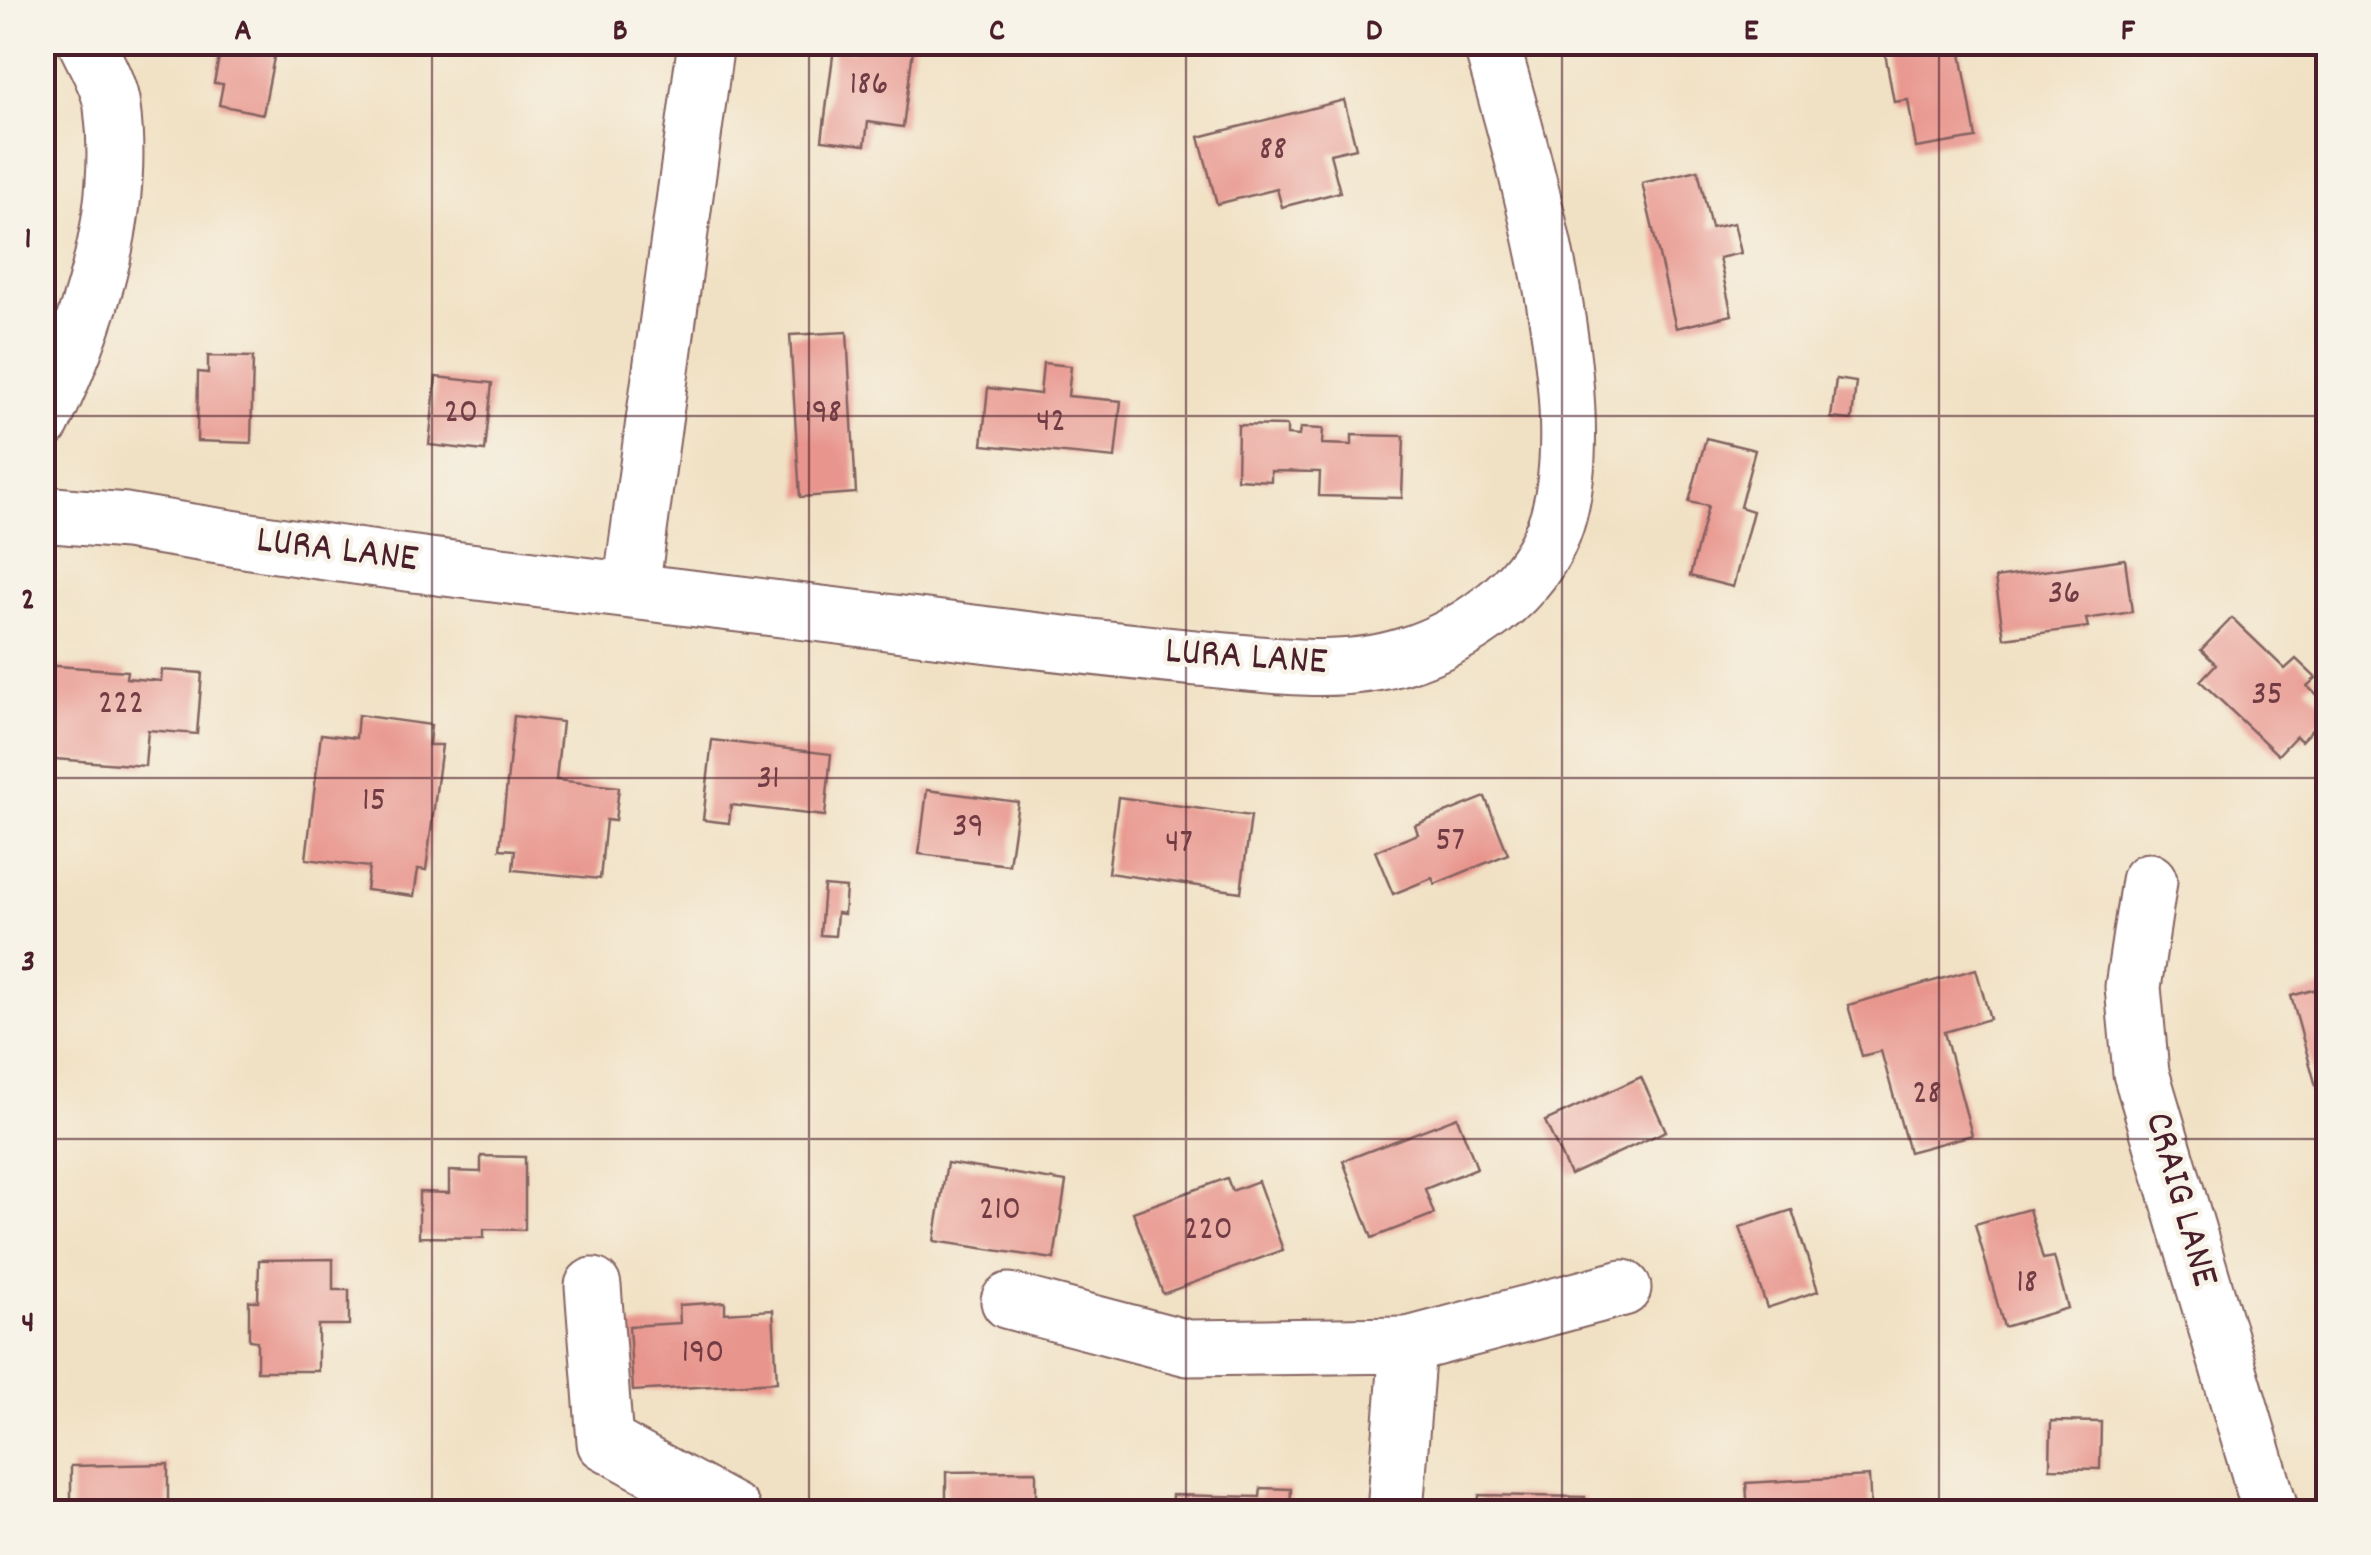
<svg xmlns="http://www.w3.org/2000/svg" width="2371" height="1555" font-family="Dekko,sans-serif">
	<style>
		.building { fill: #e8958d }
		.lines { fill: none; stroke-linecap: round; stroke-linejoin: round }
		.minor-casing { stroke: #846361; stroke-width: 59 }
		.minor { stroke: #fff; stroke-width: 55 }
		.grid { fill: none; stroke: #4a1f2b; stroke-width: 2.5; stroke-opacity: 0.55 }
		.labels { text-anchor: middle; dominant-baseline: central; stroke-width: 9; stroke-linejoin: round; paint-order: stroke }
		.number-label { font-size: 35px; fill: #723c44 }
		.street-label { font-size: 40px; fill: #4a1f2b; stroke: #f7f3e8 }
		.neatline { fill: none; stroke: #4a1f2b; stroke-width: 4 }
		.grid-label { font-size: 32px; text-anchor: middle; font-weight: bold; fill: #4a1f2b }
	</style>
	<rect width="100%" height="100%" fill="#f7f3e8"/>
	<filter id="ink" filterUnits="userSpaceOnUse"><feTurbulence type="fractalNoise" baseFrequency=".01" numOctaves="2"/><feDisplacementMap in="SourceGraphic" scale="20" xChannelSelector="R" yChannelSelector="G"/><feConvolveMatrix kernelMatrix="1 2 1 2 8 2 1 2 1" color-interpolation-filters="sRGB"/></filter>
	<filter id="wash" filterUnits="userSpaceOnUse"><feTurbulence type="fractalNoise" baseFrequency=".0048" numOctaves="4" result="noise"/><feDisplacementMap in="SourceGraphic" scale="40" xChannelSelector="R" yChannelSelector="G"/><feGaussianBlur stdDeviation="2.25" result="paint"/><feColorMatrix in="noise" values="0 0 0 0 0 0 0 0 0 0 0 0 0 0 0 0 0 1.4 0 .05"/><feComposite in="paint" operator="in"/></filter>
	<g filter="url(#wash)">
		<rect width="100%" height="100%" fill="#f1e1c4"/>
		<g id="blocks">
			<g class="building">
				<polygon points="222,42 277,42 263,114 219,105 223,84 214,83"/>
				<polygon points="854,42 914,42 903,127 868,122 865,145 822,140 834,48 853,51"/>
				<polygon points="1883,42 1959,42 1976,138 1916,148 1908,100 1894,102"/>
				<polygon points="1344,100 1356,148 1330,154 1340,192 1282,207 1277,189 1217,204 1199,137"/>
				<polygon points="1698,170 1711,228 1734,223 1741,253 1719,258 1732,315 1676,328 1642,183"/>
				<polygon points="847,332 856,493 800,497 790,335"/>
				<polygon points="208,356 253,357 251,443 197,441 198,372 208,373"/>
				<polygon points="1043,363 1071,366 1068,396 1121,401 1115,458 982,445 988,388 1040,394"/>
				<polygon points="436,377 492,383 485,451 429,445"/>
				<polygon points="1836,379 1856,382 1852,420 1831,418"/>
				<polygon points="1238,425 1287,426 1287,435 1299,436 1300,428 1323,429 1322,444 1352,445 1352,435 1404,436 1402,498 1319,496 1320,472 1271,471 1271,481 1237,479"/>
				<polygon points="1706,438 1755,450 1740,507 1753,511 1733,587 1690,576 1708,506 1689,502"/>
				<polygon points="2125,559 2132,612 2086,619 2088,627 2004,638 1995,578"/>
				<polygon points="2232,618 2285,669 2296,659 2316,678 2307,686 2328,706 2328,713 2301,741 2296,736 2278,755 2200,681 2216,664 2201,650"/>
				<polygon points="42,665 127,671 126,678 161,681 162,670 202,673 197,734 148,730 145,766 42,758"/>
				<polygon points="358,715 431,725 429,745 442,745 426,870 418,869 414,896 366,890 369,867 306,859 321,734 356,738"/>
				<polygon points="514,716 562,722 556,780 619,787 615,821 606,820 600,879 513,870 515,850 500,849"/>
				<polygon points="712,740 831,754 825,816 731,805 729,823 703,820"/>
				<polygon points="927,790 1018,802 1009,865 919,854"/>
				<polygon points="1118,797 1251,816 1241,892 1108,873"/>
				<polygon points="1485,797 1508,854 1435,884 1432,878 1393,894 1375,851 1418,834 1415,825"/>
				<polygon points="824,886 846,888 844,914 837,913 835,936 820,935"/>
				<polygon points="1976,969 1990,1019 1944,1032 1972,1135 1909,1152 1881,1051 1862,1056 1848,1005"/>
				<polygon points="2328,986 2328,1126 2327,1126 2291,996"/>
				<polygon points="1641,1077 1666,1131 1570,1175 1545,1121"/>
				<polygon points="1457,1117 1477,1168 1425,1189 1434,1214 1372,1238 1343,1161"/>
				<polygon points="481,1156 525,1157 525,1230 484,1229 484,1238 419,1237 419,1192 449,1193 449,1171 481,1172"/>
				<polygon points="947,1163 1066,1182 1054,1259 934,1241"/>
				<polygon points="1227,1178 1232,1191 1258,1181 1283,1250 1163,1294 1133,1212"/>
				<polygon points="2029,1209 2043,1259 2054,1257 2068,1308 2004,1327 1975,1224"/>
				<polygon points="1792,1210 1818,1291 1767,1308 1740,1227"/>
				<polygon points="333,1259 333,1290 349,1290 349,1325 318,1325 318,1371 257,1371 257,1341 249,1340 249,1301 258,1301 259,1260"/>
				<polygon points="725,1302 725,1313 773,1310 777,1382 633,1391 629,1326 680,1323 679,1305"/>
				<polygon points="2051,1421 2101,1422 2100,1469 2050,1468"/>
				<polygon points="168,1464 168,1512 71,1512 71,1466"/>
				<polygon points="1036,1471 1036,1512 946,1512 946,1472"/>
				<polygon points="1869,1476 1871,1512 1748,1512 1746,1483"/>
				<polygon points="1261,1488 1291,1489 1290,1512 1171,1512 1172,1495 1260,1497"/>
				<polygon points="1479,1495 1585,1497 1585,1512 1478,1512"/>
				<polygon points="2018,1508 2087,1509 2087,1512 2018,1512"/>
			</g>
		</g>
	</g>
	<g filter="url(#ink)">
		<use href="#blocks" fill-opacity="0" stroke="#846361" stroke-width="2.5"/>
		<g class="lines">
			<g class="minor-casing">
				<g id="minor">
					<path d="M 42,422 C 89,326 126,215 112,107 C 110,86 95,62 86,42"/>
					<path d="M 42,514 L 126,521 C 388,566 654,592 918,626 C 1011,638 1103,649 1196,658 C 1265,664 1337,677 1404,656 C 1465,637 1528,594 1553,532 C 1599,415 1525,164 1491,42"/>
					<polyline points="631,589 706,42"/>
					<polyline points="2149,881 2133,987 2141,1073 2271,1512"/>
					<polyline points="593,1286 605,1442 733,1512"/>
					<polyline points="1009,1301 1188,1348 1408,1345 1395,1512"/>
					<polyline points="1408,1345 1623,1288"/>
				</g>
			</g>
			<use href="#minor" class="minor"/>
		</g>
	</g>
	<path class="grid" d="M 432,42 L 432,1512M 809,42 L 809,1512M 1186,42 L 1186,1512M 1562,42 L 1562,1512M 1939,42 L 1939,1512M 42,416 L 2328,416M 42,778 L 2328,778M 42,1139 L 2328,1139"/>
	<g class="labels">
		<g class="number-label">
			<text x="869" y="86">186</text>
			<text x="1273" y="151">88</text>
			<text x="461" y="414">20</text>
			<text x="823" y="414">198</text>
			<text x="1051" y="423">42</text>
			<text x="2064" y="595">36</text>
			<text x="2267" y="696">35</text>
			<text x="121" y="705">222</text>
			<text x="768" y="780">31</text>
			<text x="374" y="802">15</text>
			<text x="968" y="828">39</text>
			<text x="1450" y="842">57</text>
			<text x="1179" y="844">47</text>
			<text x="1927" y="1095">28</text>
			<text x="1000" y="1211">210</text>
			<text x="1208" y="1231">220</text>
			<text x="2027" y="1284">18</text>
			<text x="703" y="1354">190</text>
		</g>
		<g class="street-label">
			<text transform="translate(337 552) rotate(7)">LURA LANE</text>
			<text transform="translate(1246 659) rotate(4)">LURA LANE</text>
			<text transform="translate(2179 1200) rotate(74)">CRAIG LANE</text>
		</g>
	</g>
	<rect width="2371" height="1555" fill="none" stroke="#f7f3e8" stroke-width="110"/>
	<rect x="55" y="55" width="2261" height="1445" class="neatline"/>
	<g class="grid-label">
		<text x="243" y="39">A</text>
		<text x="620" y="39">B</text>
		<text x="997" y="39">C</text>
		<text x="1374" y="39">D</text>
		<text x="1751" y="39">E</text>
		<text x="2128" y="39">F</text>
		<text x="28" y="247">1</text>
		<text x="28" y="608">2</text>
		<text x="28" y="970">3</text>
		<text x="28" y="1331">4</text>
	</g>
</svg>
